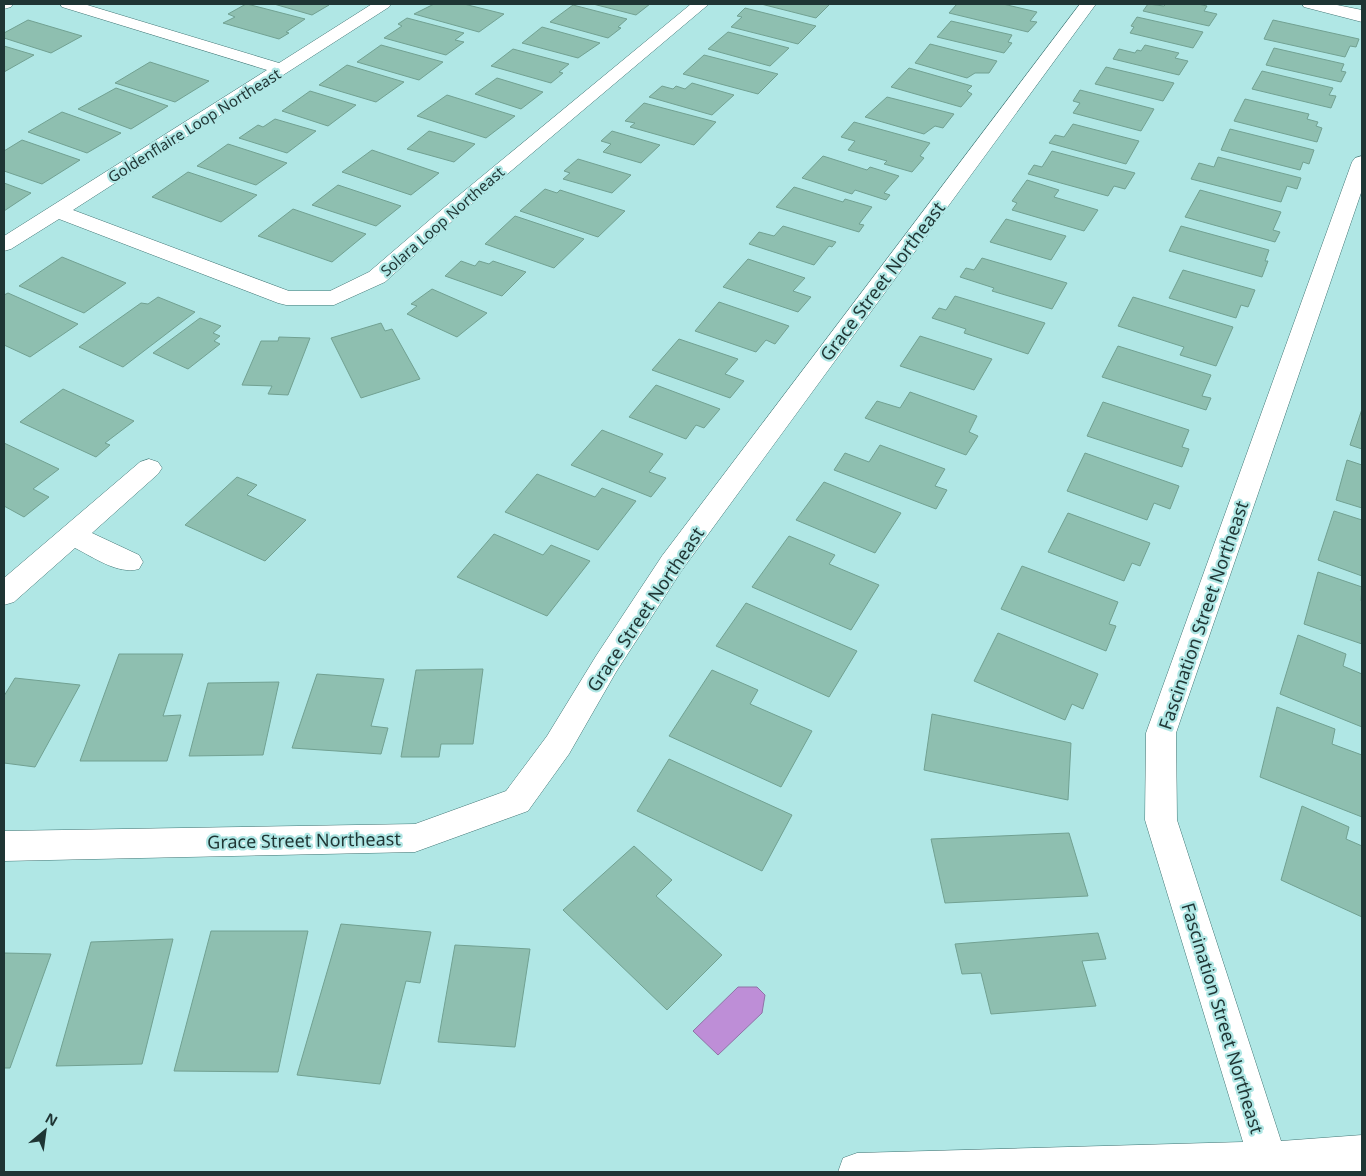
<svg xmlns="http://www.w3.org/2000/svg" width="1366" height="1176" font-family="'Noto Sans',sans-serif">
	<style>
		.water { fill: #be8ed7; stroke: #8e73a6 }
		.building { fill: #8ebfb0; stroke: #71a192 }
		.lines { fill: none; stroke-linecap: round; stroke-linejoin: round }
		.street-casing { stroke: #427675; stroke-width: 1 }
		.street { fill: #fff; fill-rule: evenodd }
		.labels { text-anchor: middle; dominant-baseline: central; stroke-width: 4.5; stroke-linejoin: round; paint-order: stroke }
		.far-street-label { font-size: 15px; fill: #1f3534; stroke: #b0e7e5 }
		.street-label { font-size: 18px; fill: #1f3534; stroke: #b0e7e5 }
	</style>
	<rect width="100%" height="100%" fill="#b0e7e5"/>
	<polygon class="water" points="738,987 757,987 765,995 762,1013 718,1055 693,1031"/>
	<g class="building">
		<polygon points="246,4 247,4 305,19 286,32 289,33 279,39 223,23 235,17 228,14"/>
		<polygon points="274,4 326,4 329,5 312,15"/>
		<polygon points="434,4 464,4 504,14 479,32 414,14"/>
		<polygon points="593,4 650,4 636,15"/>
		<polygon points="761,4 830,4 816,18"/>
		<polygon points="957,4 1003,4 1037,12 1030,21 1037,22 1028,32 949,13"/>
		<polygon points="1148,4 1164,6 1166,4 1198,4 1207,6 1204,11 1217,14 1209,26 1143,11"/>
		<polygon points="573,5 627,19 618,27 621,28 608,38 550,22"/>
		<polygon points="745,8 816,26 798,44 731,27 742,17 737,16"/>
		<polygon points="1137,17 1203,32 1193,48 1130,33 1134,27 1131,26"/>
		<polygon points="407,18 464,33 455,40 464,42 446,55 384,38 402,26 398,24"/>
		<polygon points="28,20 82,36 51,53 4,38 4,33"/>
		<polygon points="1273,20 1359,39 1356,47 1350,46 1345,57 1264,39"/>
		<polygon points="951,21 1012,35 1008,42 1012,43 1004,53 937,37"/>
		<polygon points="542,27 600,43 578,58 522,43"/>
		<polygon points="728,32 789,48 770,66 708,49"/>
		<polygon points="930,44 997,61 989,73 975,73 967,78 915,63"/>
		<polygon points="381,45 443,62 419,80 357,62"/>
		<polygon points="1145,45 1179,53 1175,58 1188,61 1179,75 1113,59 1119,49 1135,53 1137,50 1141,51"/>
		<polygon points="4,46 34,55 4,72"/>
		<polygon points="1274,48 1344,64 1341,71 1346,72 1341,82 1266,65"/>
		<polygon points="513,49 569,64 559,72 563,73 551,83 491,66"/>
		<polygon points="704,55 778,74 758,94 683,74"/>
		<polygon points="150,62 209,81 175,102 115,83"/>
		<polygon points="347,65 404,82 376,102 319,85"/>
		<polygon points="1106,67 1174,83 1163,101 1095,84"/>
		<polygon points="909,68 972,86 967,91 972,94 961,107 891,87"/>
		<polygon points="1262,71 1333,88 1329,95 1336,96 1331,108 1252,89"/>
		<polygon points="497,78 543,92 521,109 475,94"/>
		<polygon points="692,83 734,95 712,115 649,97 662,86 673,89 676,86 685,89"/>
		<polygon points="116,88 168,106 131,129 78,109"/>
		<polygon points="1080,90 1154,109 1141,131 1073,113 1080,103 1073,101"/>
		<polygon points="310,91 356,105 328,126 282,111"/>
		<polygon points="447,95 515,116 486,138 417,116"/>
		<polygon points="887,97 954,114 943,128 935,126 924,134 865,117"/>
		<polygon points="1245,99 1309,114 1307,119 1318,122 1316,126 1322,128 1317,142 1234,121"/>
		<polygon points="644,103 716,122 694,145 630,127 635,123 625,121"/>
		<polygon points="62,112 121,133 87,153 28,132"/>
		<polygon points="275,119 316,131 287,153 239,138 258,125 263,127"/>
		<polygon points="854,122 930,143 920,156 924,158 912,172 884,164 887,161 848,150 855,141 841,137"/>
		<polygon points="1073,124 1139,141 1126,164 1049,143 1055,135 1064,137"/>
		<polygon points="1230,129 1314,150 1309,164 1303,162 1300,170 1221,150"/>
		<polygon points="429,131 475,144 454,162 407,149"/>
		<polygon points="612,131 660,145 641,163 603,152 611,144 601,141"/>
		<polygon points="22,140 80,160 42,184 4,171 4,151"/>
		<polygon points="228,144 287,163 256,185 197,166"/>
		<polygon points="372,150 439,173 411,195 342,172"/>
		<polygon points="1052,151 1135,173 1125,189 1114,186 1108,196 1028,174 1034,165 1042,167"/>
		<polygon points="823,156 867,170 870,167 899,176 884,193 890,195 886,200 855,190 852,194 802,178"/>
		<polygon points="1218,157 1301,178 1297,189 1287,186 1281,202 1191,179 1199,163 1214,167"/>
		<polygon points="578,159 631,175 612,193 563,179 570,173 564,171"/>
		<polygon points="188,172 257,195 221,222 152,197"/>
		<polygon points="1027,180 1059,190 1054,197 1098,210 1084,231 1012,210 1017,203 1012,201"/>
		<polygon points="4,183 31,193 4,211"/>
		<polygon points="338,185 401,206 376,226 312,205"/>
		<polygon points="794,187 843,202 845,199 872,207 859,224 864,225 859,232 776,207"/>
		<polygon points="545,189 557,193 560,190 625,211 598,237 520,211"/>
		<polygon points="1200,190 1281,212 1273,230 1280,232 1275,242 1185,217"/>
		<polygon points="293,209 366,234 332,262 258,236"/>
		<polygon points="515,216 584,239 554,268 485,244"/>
		<polygon points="1006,219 1066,236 1051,260 990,242"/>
		<polygon points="783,226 836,242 832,247 829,246 814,265 749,244 759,232 774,236"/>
		<polygon points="1181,226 1269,250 1265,261 1268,261 1262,277 1169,251"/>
		<polygon points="62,257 126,283 84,313 19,286"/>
		<polygon points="982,258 1067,283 1052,309 992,291 994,288 960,277 966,268 974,270"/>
		<polygon points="748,259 805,278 793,291 811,297 798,312 723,287"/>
		<polygon points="461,261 475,266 479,261 489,264 493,261 526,272 502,296 445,276"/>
		<polygon points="1183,270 1255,290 1248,307 1241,305 1236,318 1169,298"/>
		<polygon points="432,289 487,313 457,337 407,314 417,306 411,304"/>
		<polygon points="8,293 78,324 30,357 4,345 4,295"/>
		<polygon points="955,296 1045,323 1028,354 964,333 966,329 932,318 939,308 946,310"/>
		<polygon points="158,297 195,312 123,367 79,347 141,303 148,304"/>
		<polygon points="1133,297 1233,327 1216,366 1180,355 1184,347 1118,326"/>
		<polygon points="719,302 789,326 775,344 766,340 756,352 695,331"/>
		<polygon points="200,318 221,326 213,333 220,336 214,341 220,344 188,369 153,353"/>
		<polygon points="381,323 385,331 392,329 420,379 361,398 331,338"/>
		<polygon points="920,336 992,359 974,390 900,366"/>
		<polygon points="279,337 310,338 288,395 268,394 272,386 242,385 261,341 278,341"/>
		<polygon points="679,339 738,359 725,374 744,381 730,398 652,370"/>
		<polygon points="1118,346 1211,375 1202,396 1211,398 1206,410 1102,377"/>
		<polygon points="656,385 720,409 704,428 696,425 686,439 629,417"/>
		<polygon points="63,389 134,421 105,443 110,445 96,457 20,422"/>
		<polygon points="910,392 977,416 969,432 978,436 966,455 865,418 877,401 900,408"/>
		<polygon points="1103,402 1189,430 1182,447 1189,449 1182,467 1087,436"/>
		<polygon points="1362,409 1362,449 1350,445"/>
		<polygon points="602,430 663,454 649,472 666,478 651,497 571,465"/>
		<polygon points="4,443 59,469 33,489 49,497 24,517 4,506"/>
		<polygon points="880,445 945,469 935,486 947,490 936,509 834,470 845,453 869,462"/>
		<polygon points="1085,453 1179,486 1170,509 1154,503 1147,520 1067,491"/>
		<polygon points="1347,460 1362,465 1362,508 1336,500"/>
		<polygon points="537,474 595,497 602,488 636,501 598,550 505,512"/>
		<polygon points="237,477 257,485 247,495 306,520 265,561 185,525"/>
		<polygon points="824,482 901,513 875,553 796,520"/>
		<polygon points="1334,511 1362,520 1362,576 1318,560"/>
		<polygon points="1068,513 1150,543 1140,566 1132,563 1124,581 1048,552"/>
		<polygon points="494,534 543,555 551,545 590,561 547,616 457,577"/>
		<polygon points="789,536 835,555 829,564 879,585 851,630 752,587"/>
		<polygon points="1022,566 1118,602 1109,624 1116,626 1106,651 1001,609"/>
		<polygon points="1318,572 1362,587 1361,601 1362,601 1362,644 1304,624"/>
		<polygon points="746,603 857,651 829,697 716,646"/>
		<polygon points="998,633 1098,674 1083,709 1072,704 1065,720 974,681"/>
		<polygon points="1298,635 1346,654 1343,666 1362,674 1362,727 1280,694"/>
		<polygon points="119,654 183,654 163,716 181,715 167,761 80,761"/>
		<polygon points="483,669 473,744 441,744 439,757 401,757 416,670"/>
		<polygon points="712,670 758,690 750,704 812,731 781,787 669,736"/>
		<polygon points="317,674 384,679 371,726 388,728 381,754 292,748"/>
		<polygon points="15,678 80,685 35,767 4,763 4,696"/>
		<polygon points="279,682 263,755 189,756 208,683"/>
		<polygon points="1277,707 1335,729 1332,744 1362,755 1362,817 1260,777"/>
		<polygon points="932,714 1071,743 1068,800 924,770"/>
		<polygon points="669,759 792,815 762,871 637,811"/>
		<polygon points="1302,806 1349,827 1346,839 1362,846 1362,917 1281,880"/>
		<polygon points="1069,833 1088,896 945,903 931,839"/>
		<polygon points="634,846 672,880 656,896 722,955 667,1010 563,910"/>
		<polygon points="341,924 431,932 420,983 406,981 380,1084 297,1075"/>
		<polygon points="211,931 308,931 278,1072 174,1071"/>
		<polygon points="1098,933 1106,959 1082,961 1096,1006 991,1014 981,973 962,974 955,944"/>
		<polygon points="173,939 142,1064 56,1066 91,942"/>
		<polygon points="455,945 530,949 515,1047 438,1042"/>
		<polygon points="4,953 51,954 10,1068 4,1068"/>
	</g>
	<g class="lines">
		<g class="street-casing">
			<g id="street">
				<polygon points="4,4 13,4 11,7 4,9"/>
				<polygon points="60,4 84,4 279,63 372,4 391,4 389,7 73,210 289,291 330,291 369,272 446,206 691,4 709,4 460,214 385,282 334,305 286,305 278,303 59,219 11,249 4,251 4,236 267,70 62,7"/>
				<polygon points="1080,4 1096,4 682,570 616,672 569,754 528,811 415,852 4,861 4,831 415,824 506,791 547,736 596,656 662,556"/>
				<polygon points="1302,4 1332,4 1362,10 1362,22 1304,7"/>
				<polygon points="1362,156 1362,190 1176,733 1177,820 1281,1141 1362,1135 1362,1172 838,1172 843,1158 857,1153 1243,1142 1145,820 1146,733 1352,162 1355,158"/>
				<path d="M 149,459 L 158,462 L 162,468 L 158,474 L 92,533 L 139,555 L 143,562 L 139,569 C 118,575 93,557 75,548 L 14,602 L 4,605 L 4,578 L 140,462 Z"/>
			</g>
		</g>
		<use href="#street" class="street"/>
	</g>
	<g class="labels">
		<g class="far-street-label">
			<text transform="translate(194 125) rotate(-32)">Goldenflaire Loop Northeast</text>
			<text transform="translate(442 221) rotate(-41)">Solara Loop Northeast</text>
		</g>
		<g class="street-label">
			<text transform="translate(882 281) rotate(-53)">Grace Street Northeast</text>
			<text transform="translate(645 609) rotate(-56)">Grace Street Northeast</text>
			<text transform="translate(1203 615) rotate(-71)">Fascination Street Northeast</text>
			<text transform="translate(304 840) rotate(-1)">Grace Street Northeast</text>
			<text transform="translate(1223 1018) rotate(73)">Fascination Street Northeast</text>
		</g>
	</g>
	<rect width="1366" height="1176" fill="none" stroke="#1f3534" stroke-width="10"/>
	<g transform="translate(45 1131) rotate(29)" stroke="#b0e7e5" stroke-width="4" paint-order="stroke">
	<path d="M0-4L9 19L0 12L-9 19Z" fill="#1f3534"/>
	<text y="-8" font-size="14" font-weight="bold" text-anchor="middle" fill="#1f3534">N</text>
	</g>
</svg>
